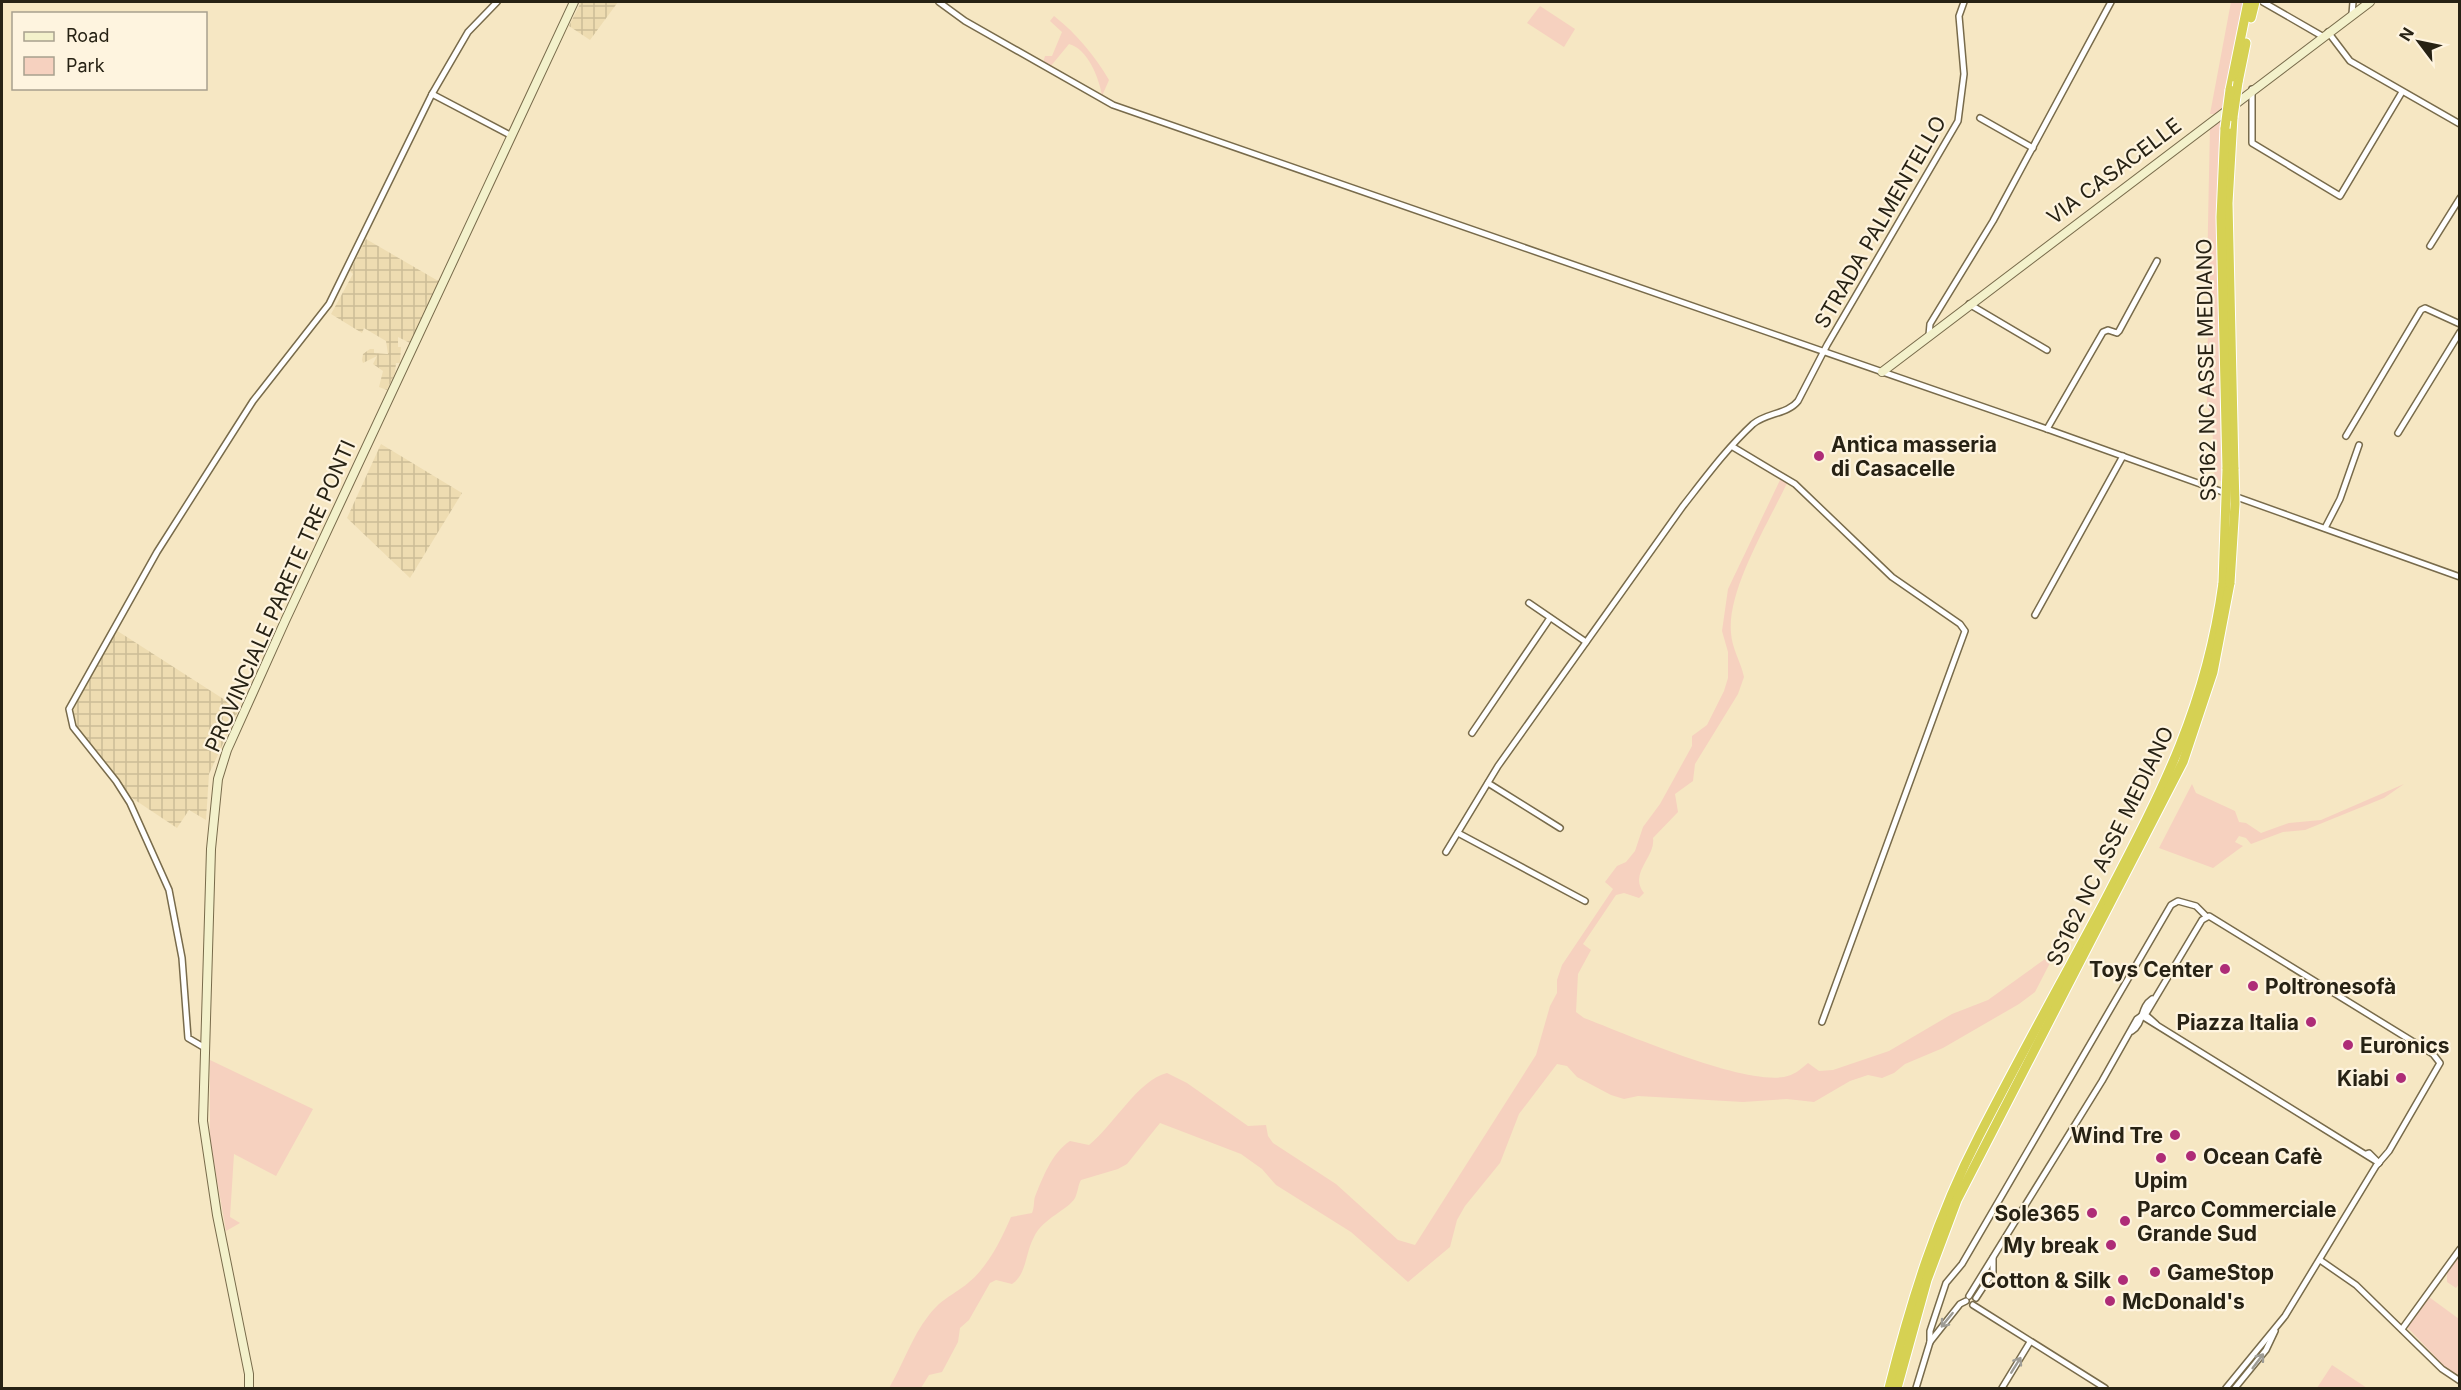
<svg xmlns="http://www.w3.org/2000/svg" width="2461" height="1390" font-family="Inter,sans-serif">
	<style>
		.industrial { fill: url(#industrial-grid) }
		.green { fill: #f6d1bf }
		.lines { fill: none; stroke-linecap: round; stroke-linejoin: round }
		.street-casing { stroke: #786b4b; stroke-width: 8 }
		.secondary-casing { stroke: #786b4b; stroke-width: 10 }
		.highway-casing { stroke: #fff; stroke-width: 11 }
		.street { stroke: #fff; stroke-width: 5 }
		.secondary { stroke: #f3f1cb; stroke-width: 8 }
		.highway { stroke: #d6d153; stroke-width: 9 }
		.highway-bridge-casing { stroke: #fff; stroke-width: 11; stroke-linecap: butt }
		.highway-bridge { stroke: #d6d153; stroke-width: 9 }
		.oneway { stroke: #9e9c95 }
		.poi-dot { fill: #ae2c77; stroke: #fef4df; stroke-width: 2 }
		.labels { text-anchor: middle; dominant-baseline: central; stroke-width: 4.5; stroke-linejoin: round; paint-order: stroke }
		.street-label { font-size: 21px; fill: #272214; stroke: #fef4df }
		.poi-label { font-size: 21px; font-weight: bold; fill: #272214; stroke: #fef4df; text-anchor: start }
	</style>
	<defs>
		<pattern id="industrial-grid" width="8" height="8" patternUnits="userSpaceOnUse" patternTransform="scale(1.5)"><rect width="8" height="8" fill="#eedcb1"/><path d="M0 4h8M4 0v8" fill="none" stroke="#ccbc97"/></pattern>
	</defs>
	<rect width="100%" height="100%" fill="#f6e7c3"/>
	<g class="industrial">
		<polygon points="581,2 618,2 590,40 569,26"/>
		<polygon points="366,239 440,282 410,343 398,337 398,347 401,347 400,363 396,363 395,373 387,390 379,387 383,371 373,364 377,356 363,363 362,360 363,354 370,349 374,349 374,353 388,354 386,341 364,328 362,333 331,314 353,274 350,271"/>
		<polygon points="381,444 462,493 410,578 347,518"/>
		<polygon points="116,630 239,709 209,774 206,820 189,810 177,828 126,794 75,727 71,717 79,697"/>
	</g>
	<g class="green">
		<polygon points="2231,2 2244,2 2224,107 2215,114 2210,114"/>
		<polygon points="1540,6 1575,29 1564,47 1527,23"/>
		<path d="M 1054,16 C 1076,33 1095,56 1109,80 L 1102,96 C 1099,78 1088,49 1069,44 L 1050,67 L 1043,63 L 1045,56 L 1052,56 L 1062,32 L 1050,21 Z"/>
		<polygon points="2221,118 2218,203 2221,481 2215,478 2214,471 2212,415 2207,408 2206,356 2210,320 2207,274 2210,125"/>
		<path d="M 1781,478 L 1788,481 C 1769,522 1727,589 1731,633 C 1732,649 1741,662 1744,677 L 1738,694 L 1695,764 L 1693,781 L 1675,794 L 1678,812 L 1653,838 C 1656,857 1628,873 1644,893 L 1639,898 L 1624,893 L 1616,895 L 1583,944 L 1591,950 L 1578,974 L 1576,1012 L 1584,1018 C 1629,1035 1740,1084 1784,1077 C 1794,1075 1800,1070 1808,1063 L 1819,1071 L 1833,1070 L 1889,1051 L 1952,1014 L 1988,1000 L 2045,959 L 2051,961 L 2035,992 L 2019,1004 L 1943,1048 L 1905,1064 L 1894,1073 L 1882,1078 L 1868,1075 L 1850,1081 L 1814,1102 L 1787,1099 L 1743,1102 L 1638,1096 L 1624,1099 L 1611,1095 L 1577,1077 L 1567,1066 L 1557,1064 L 1519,1114 L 1500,1163 L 1465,1206 L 1457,1220 L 1450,1247 L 1408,1282 L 1351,1232 L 1276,1185 L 1262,1169 L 1241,1154 L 1160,1123 L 1127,1164 L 1118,1169 L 1081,1180 C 1078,1185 1078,1192 1075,1198 C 1068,1210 1043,1218 1034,1237 C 1025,1253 1027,1274 1012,1284 L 996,1280 L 990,1283 L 969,1320 L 960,1328 L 958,1342 L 942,1372 L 929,1375 L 921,1388 L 889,1388 C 903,1365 912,1336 929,1315 C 943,1297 954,1295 968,1283 C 988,1267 1001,1240 1011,1217 L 1032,1213 C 1035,1206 1033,1200 1036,1194 C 1044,1175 1052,1153 1070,1141 L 1089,1145 C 1114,1125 1138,1080 1167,1073 L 1187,1083 L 1248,1126 L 1266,1125 L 1268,1136 L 1273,1143 L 1336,1184 L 1398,1240 L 1415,1245 L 1536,1055 L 1550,1006 L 1557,993 L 1557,980 L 1562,965 L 1613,889 L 1605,882 L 1617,866 L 1626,862 L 1635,851 L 1643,827 L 1660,804 L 1692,746 L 1692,736 L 1707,725 L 1724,691 L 1728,678 L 1728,652 L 1722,631 L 1728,589 Z"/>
		<polygon points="2192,784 2196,793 2235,811 2239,822 2246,823 2261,833 2289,823 2321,820 2404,784 2384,798 2305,830 2283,832 2251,844 2246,838 2239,836 2235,842 2243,846 2213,868 2159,848"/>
		<polygon points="210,1060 313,1109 276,1176 234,1154 230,1217 240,1223 226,1231 210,1140"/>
		<polygon points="2459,1255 2459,1284 2456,1288 2447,1282 2447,1272"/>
		<polygon points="2429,1297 2459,1319 2459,1375 2447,1369 2407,1327"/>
		<polygon points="2332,1365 2367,1388 2317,1388"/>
	</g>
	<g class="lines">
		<g class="street-casing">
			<g id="street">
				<polyline points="939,2 965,21 1113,105 2047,429 2460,577"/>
				<polyline points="2263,2 2322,36"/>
				<polyline points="2352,14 2353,2"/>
				<polyline points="2328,32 2350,61 2460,124"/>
				<polyline points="2252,89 2252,143 2340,196 2402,92"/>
				<polyline points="432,94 512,136"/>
				<polyline points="1980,118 2033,148"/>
				<polyline points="2430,246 2460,198"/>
				<polyline points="1969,304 2047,350"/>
				<polyline points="1929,335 1930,324 1993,221 2111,2"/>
				<polyline points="2047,429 2103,332 2108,330 2117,333 2119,331 2157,261"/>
				<polyline points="2398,433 2460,332"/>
				<polyline points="2346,436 2421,310 2425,308 2460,324"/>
				<polyline points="1733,447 1795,484 1892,577 1960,624 1965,631 1822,1022"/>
				<polyline points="2325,528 2340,499 2359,445"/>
				<polyline points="1529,603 1586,642"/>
				<polyline points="2035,615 2123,456"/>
				<polyline points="1472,733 1550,618"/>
				<polyline points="1488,783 1560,828"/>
				<polyline points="1458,833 1585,901"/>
				<path d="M 1446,852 L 1498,766 L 1683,506 C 1705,478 1727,448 1753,424 C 1766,413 1788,414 1798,401 L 1827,345 L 1958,121 L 1964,74 L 1959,16 L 1964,2"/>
				<polyline points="2142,1016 2379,1163"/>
				<polyline points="2142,1016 2147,1016 2156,1024"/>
				<path d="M 2132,1031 C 2144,1023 2140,1007 2152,999"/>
				<polyline points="205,1048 188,1038 182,958 169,890 130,803 116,781 73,727 69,709 157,552 253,401 329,304 432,94 468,32 497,2"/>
				<polyline points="2366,1154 2369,1153 2379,1163"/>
				<polyline points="2320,1260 2356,1285 2442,1369 2460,1381"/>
				<polyline points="1969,1296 2102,1081 2137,1019 2147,1012 2202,920 2209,916 2433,1054 2440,1063 2389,1151 2376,1166 2285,1316 2226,1388"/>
				<polyline points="1976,1298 1993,1272 1993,1258"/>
				<polyline points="1973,1305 2105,1388"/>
				<polyline points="2402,1329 2460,1249"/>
				<polyline points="1930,1342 1930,1331 1946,1283 1962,1264 2171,905 2178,901 2196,906 2206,916"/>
				<polyline points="1916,1388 1930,1342 1960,1304 1966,1301"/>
				<polyline points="2002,1388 2030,1342"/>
				<polyline points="2235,1388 2266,1350 2275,1331"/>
			</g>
		</g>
		<g class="secondary-casing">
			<g id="secondary">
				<polyline points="1882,372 2370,2"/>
				<polyline points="249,1388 249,1374 217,1215 203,1121 211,849 218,779 227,750 285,621 574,2"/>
			</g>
		</g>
		<g class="highway-casing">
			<g id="highway">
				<polyline points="2251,18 2255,2"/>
				<polyline points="2238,82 2246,43"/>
				<polyline points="2230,90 2248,2"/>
				<polyline points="2233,117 2228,203 2234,469"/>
				<polyline points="2225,128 2221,217 2227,469"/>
				<path d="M 1889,1388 C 1911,1301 1937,1217 1979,1136 C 2019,1058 2062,981 2103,904 C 2161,793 2206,709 2223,583"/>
				<polyline points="1897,1388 1927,1280 1957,1200 2183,762 2213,672 2230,583"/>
			</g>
		</g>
		<use href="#street" class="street"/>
		<use href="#secondary" class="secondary"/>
		<use href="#highway" class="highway"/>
		<g class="highway-bridge-casing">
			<g id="highway-bridge">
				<polyline points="2233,117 2238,82"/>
				<polyline points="2225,128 2230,90"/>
				<polyline points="2223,583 2227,469"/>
				<polyline points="2230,583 2235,504 2234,469"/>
			</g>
		</g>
		<use href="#highway-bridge" class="highway-bridge"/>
	</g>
	<defs><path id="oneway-shaft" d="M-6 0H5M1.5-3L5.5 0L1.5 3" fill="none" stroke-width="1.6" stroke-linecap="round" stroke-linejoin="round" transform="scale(1.5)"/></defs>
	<g class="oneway">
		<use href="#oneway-shaft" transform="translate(1947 1320) rotate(129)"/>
		<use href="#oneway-shaft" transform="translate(2258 1361) rotate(-53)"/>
		<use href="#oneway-shaft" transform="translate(2016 1365) rotate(-58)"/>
	</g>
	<g class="poi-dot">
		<circle cx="1819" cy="456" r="6"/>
		<circle cx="2225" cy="969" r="6"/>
		<circle cx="2253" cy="986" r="6"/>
		<circle cx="2311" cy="1022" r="6"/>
		<circle cx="2348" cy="1045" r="6"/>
		<circle cx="2401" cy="1078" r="6"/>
		<circle cx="2175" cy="1135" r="6"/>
		<circle cx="2191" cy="1156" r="6"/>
		<circle cx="2161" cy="1158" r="6"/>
		<circle cx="2092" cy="1213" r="6"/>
		<circle cx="2125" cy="1221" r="6"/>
		<circle cx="2111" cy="1245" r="6"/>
		<circle cx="2155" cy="1272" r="6"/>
		<circle cx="2123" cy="1280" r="6"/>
		<circle cx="2110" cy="1301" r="6"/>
	</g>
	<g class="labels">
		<g class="street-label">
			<text transform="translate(2114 171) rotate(-37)">VIA CASACELLE</text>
			<text transform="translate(1880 222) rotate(-60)">STRADA PALMENTELLO</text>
			<text transform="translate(2206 370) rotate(-91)">SS162 NC ASSE MEDIANO</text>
			<text transform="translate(280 596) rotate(-66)">PROVINCIALE PARETE TRE PONTI</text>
			<text transform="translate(2110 846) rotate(-64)">SS162 NC ASSE MEDIANO</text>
		</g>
		<g class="poi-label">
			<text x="1831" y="444">Antica masseria<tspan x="1831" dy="24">di Casacelle</tspan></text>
			<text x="2213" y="969" text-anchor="end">Toys Center</text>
			<text x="2265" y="986">Poltronesofà</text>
			<text x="2299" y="1022" text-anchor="end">Piazza Italia</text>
			<text x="2360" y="1045">Euronics</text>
			<text x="2389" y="1078" text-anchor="end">Kiabi</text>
			<text x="2163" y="1135" text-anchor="end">Wind Tre</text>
			<text x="2203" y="1156">Ocean Cafè</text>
			<text x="2161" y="1180" text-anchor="middle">Upim</text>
			<text x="2137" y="1209">Parco Commerciale<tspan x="2137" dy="24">Grande Sud</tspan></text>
			<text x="2080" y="1213" text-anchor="end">Sole365</text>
			<text x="2099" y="1245" text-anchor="end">My break</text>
			<text x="2167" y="1272">GameStop</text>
			<text x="2111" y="1280" text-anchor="end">Cotton &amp; Silk</text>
			<text x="2122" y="1301">McDonald's</text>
		</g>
	</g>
	<rect width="2461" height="1390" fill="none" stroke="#272214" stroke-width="6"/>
	<rect x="12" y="12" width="195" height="78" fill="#fef4df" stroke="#a8a08e" stroke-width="1.5"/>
	<rect x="24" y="32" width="30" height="9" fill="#f3f1cb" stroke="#a8a08e" stroke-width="1.5"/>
	<text x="66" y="42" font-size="18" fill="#272214">Road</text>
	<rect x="24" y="57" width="30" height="18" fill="#f6d1bf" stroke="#a8a08e" stroke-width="1.5"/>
	<text x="66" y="72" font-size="18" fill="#272214">Park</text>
	<g transform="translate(2419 42) rotate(302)" stroke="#fef4df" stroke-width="4.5" paint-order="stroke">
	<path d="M0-4.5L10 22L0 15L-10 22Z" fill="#272214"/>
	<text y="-9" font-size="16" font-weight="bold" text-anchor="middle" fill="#272214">N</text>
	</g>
</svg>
